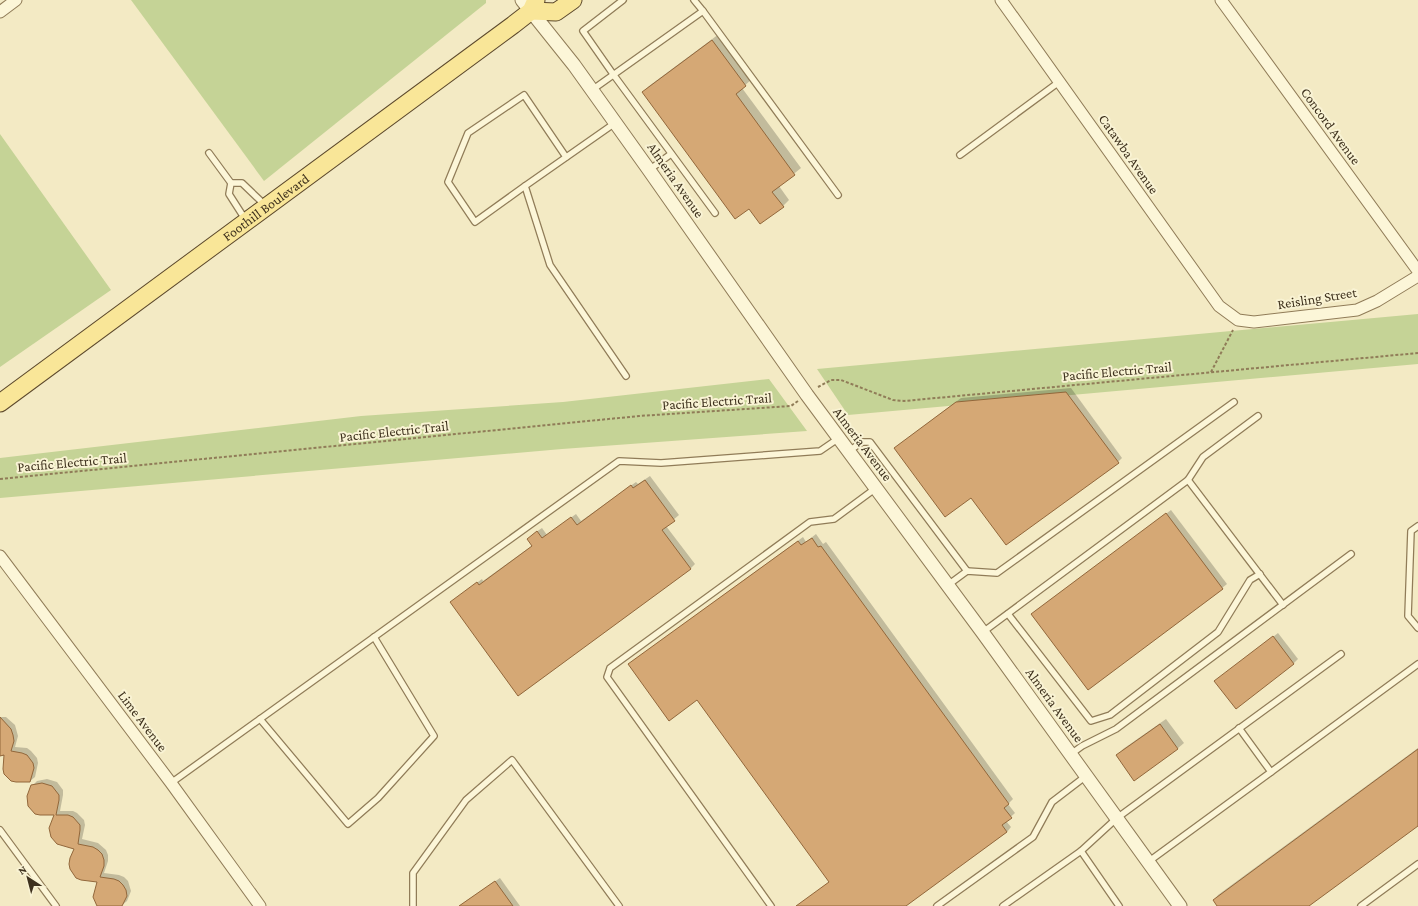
<svg xmlns="http://www.w3.org/2000/svg" width="1418" height="906" font-family="'Crimson Pro',serif">
	<style>
		.green { fill: #c5d396 }
		.shadow { fill: #0003 }
		.building { fill: #d5a875; stroke: #92673b }
		.lines { fill: none; stroke-linecap: round; stroke-linejoin: round }
		.service-casing { stroke: #907c58; stroke-width: 8 }
		.minor-casing { stroke: #907c58; stroke-width: 13 }
		.tertiary-casing { stroke: #907c58; stroke-width: 15 }
		.primary-casing { stroke: #5d492c; stroke-width: 19 }
		.path { stroke: #907c58; stroke-width: 2; stroke-dasharray: 3 2; stroke-linecap: butt }
		.service { stroke: #fcf6d8; stroke-width: 5.5 }
		.minor { stroke: #fcf6d8; stroke-width: 11 }
		.tertiary { stroke: #fcf6d8; stroke-width: 13 }
		.primary { stroke: #f9e698; stroke-width: 17 }
		.labels { text-anchor: middle; dominant-baseline: central; stroke-width: 4; stroke-linejoin: round; paint-order: stroke }
		.street-label { font-size: 14px; fill: #3e311d; stroke: #f9f3d4 }
	</style>
	<rect width="100%" height="100%" fill="#f3eac4"/>
	<g class="green">
		<polygon points="131,0 486,0 486,3 264,181"/>
		<polygon points="0,134 111,290 0,367"/>
		<polygon points="1418,314 1418,364 848,415 817,369"/>
		<polygon points="769,379 807,431 562,449 0,498 0,458 361,416 563,402"/>
	</g>
	<g class="shadow">
		<polygon points="719,34 752,79 742,88 801,168 779,186 789,200 783,206 749,207 643,92 649,86"/>
		<polygon points="1071,388 1122,458 1118,462 972,496 895,448 961,398"/>
		<polygon points="650,476 679,515 666,526 695,564 690,569 451,602 482,579 483,581 533,545 533,534 542,528 547,535 576,514 581,521 636,482 638,484"/>
		<polygon points="1171,510 1227,584 1222,588 1037,610"/>
		<polygon points="816,534 823,544 826,542 1013,799 1008,804 1015,813 1006,821 1011,827 1007,832 904,906 806,906 803,902 830,881 698,699 629,664 803,537 806,542"/>
		<polygon points="1278,633 1298,659 1294,663 1216,681"/>
		<polygon points="0,717 6,717 15,725 18,736 15,747 27,748 31,751 37,758 38,763 35,777 30,781 5,756 0,756"/>
		<polygon points="1166,719 1184,743 1177,749 1117,756 1123,749"/>
		<polygon points="1418,748 1418,825 1307,906 1219,906 1214,900 1218,895"/>
		<polygon points="47,779 57,782 63,790 63,795 60,811 73,811 77,813 84,820 85,825 82,839 98,843 106,850 108,855 108,861 104,873 119,875 124,877 128,881 131,891 127,901 121,906 99,906 98,881 75,848 55,814 32,786 37,781"/>
		<polygon points="500,878 520,906 461,906 466,901"/>
	</g>
	<g class="building">
		<polygon points="712,40 746,86 736,94 795,175 772,192 784,207 760,224 749,209 735,219 642,92"/>
		<polygon points="1066,392 1119,463 1006,545 971,498 945,517 894,448 956,402"/>
		<polygon points="645,480 675,521 662,530 691,569 518,696 450,602 477,582 479,585 532,546 527,539 537,531 542,538 571,517 577,525 631,485 633,488"/>
		<polygon points="1166,513 1223,589 1088,690 1031,614"/>
		<polygon points="812,538 818,547 821,546 1009,804 1004,808 1012,818 1002,825 1007,832 906,906 796,906 829,882 697,700 669,721 628,664 798,541 801,545"/>
		<polygon points="1273,636 1294,664 1236,709 1214,681"/>
		<polygon points="0,717 11,729 13,735 14,741 11,751 22,753 27,755 33,763 34,768 30,782 16,782 11,781 4,774 3,769 4,755 0,756"/>
		<polygon points="1160,724 1178,749 1134,781 1116,755"/>
		<polygon points="1418,749 1418,826 1309,906 1217,906 1213,900"/>
		<polygon points="42,783 52,786 59,795 59,800 56,815 68,815 73,817 80,825 80,830 78,844 93,847 98,850 102,854 104,860 104,866 100,877 114,879 119,881 123,885 126,890 127,896 122,906 97,906 93,897 97,882 81,880 76,878 70,869 69,864 70,858 74,849 57,844 51,837 49,828 54,815 40,815 35,814 28,806 27,796 31,785"/>
		<polygon points="495,881 513,906 459,906"/>
	</g>
	<g class="lines">
		<g class="service-casing">
			<g id="service">
				<polyline points="623,0 583,31 613,74 715,213"/>
				<polyline points="703,11 838,195"/>
				<polyline points="592,90 703,11 694,0"/>
				<polyline points="615,123 525,186 550,265 626,376"/>
				<polyline points="209,153 231,183"/>
				<polyline points="960,155 1059,82"/>
				<polyline points="649,170 671,154"/>
				<polyline points="525,186 475,222 448,182 468,133 524,95 566,157"/>
				<polyline points="245,219 229,194 231,183 242,183 265,205"/>
				<polyline points="849,451 862,442 870,442 967,571"/>
				<polyline points="1188,480 1283,605"/>
				<polyline points="1418,526 1411,531 1408,616 1418,628"/>
				<polyline points="948,585 967,571 997,573 1234,402"/>
				<polyline points="1008,614 1091,721 1110,715 1218,632 1250,580 1260,574"/>
				<polyline points="983,632 1188,480 1203,457 1258,416"/>
				<polyline points="260,719 348,824 378,798 434,736 374,637"/>
				<polyline points="1071,754 1082,746 1116,729 1351,554"/>
				<polyline points="1271,772 1418,664"/>
				<polyline points="171,783 619,461 661,463 820,451 839,438"/>
				<polyline points="0,830 56,906"/>
				<polyline points="1081,851 1117,818 1341,654"/>
				<polyline points="1148,862 1271,772 1239,728"/>
				<polyline points="413,906 413,873 466,800 512,760 619,906"/>
				<polyline points="771,906 607,677 610,668 810,522 834,519 876,488"/>
				<polyline points="937,906 1033,837 1052,802 1086,776"/>
				<polyline points="1003,906 1081,851 1119,906"/>
				<polyline points="1361,906 1418,864"/>
			</g>
		</g>
		<g class="minor-casing">
			<g id="minor">
				<polyline points="1001,0 1219,306 1238,320 1254,322 1357,310 1377,301 1418,276"/>
				<polyline points="1221,0 1418,271"/>
				<polyline points="0,12 16,0"/>
				<polyline points="0,556 171,783 260,906"/>
			</g>
		</g>
		<g class="tertiary-casing">
			<polyline id="tertiary" points="522,0 574,65 649,170 807,395 983,633 1180,906"/>
		</g>
		<g class="primary-casing">
			<g id="primary">
				<polyline points="531,11 556,12 573,0"/>
				<path id="s1" d="M 0,403 L 513,25 L 531,11 L 536,0"/>
			</g>
		</g>
		<g class="path">
			<polyline points="1211,372 1233,330"/>
			<polyline points="818,387 831,380 841,380 893,400 904,401 1418,353"/>
			<polyline points="0,479 639,416 791,406 798,401"/>
		</g>
		<use href="#service" class="service"/>
		<use href="#minor" class="minor"/>
		<use href="#tertiary" class="tertiary"/>
		<use href="#primary" class="primary"/>
	</g>
	<g class="labels">
		<g class="street-label">
			<text transform="translate(1331 126) rotate(54)">Concord Avenue</text>
			<text transform="translate(1129 154) rotate(55)">Catawba Avenue</text>
			<text transform="translate(676 180) rotate(55)">Almeria Avenue</text>
			<text stroke="none"><textPath href="#s1" startOffset="330">Foothill Boulevard</textPath></text>
			<text transform="translate(1317 298) rotate(-9)">Reisling Street</text>
			<text transform="translate(1117 371) rotate(-5)">Pacific Electric Trail</text>
			<text transform="translate(717 401) rotate(-4)">Pacific Electric Trail</text>
			<text transform="translate(394 431) rotate(-6)">Pacific Electric Trail</text>
			<text transform="translate(863 444) rotate(53)">Almeria Avenue</text>
			<text transform="translate(72 462) rotate(-5)">Pacific Electric Trail</text>
			<text transform="translate(1055 705) rotate(54)">Almeria Avenue</text>
			<text transform="translate(143 721) rotate(53)">Lime Avenue</text>
		</g>
	</g>
	<g transform="translate(28 878) rotate(324)" stroke="#f9f3d4" stroke-width="3" paint-order="stroke">
	<path d="M0-3L7 15L0 10L-7 15Z" fill="#3e311d"/>
	<text y="-6" font-size="11" font-weight="bold" text-anchor="middle" fill="#3e311d">N</text>
	</g>
</svg>
